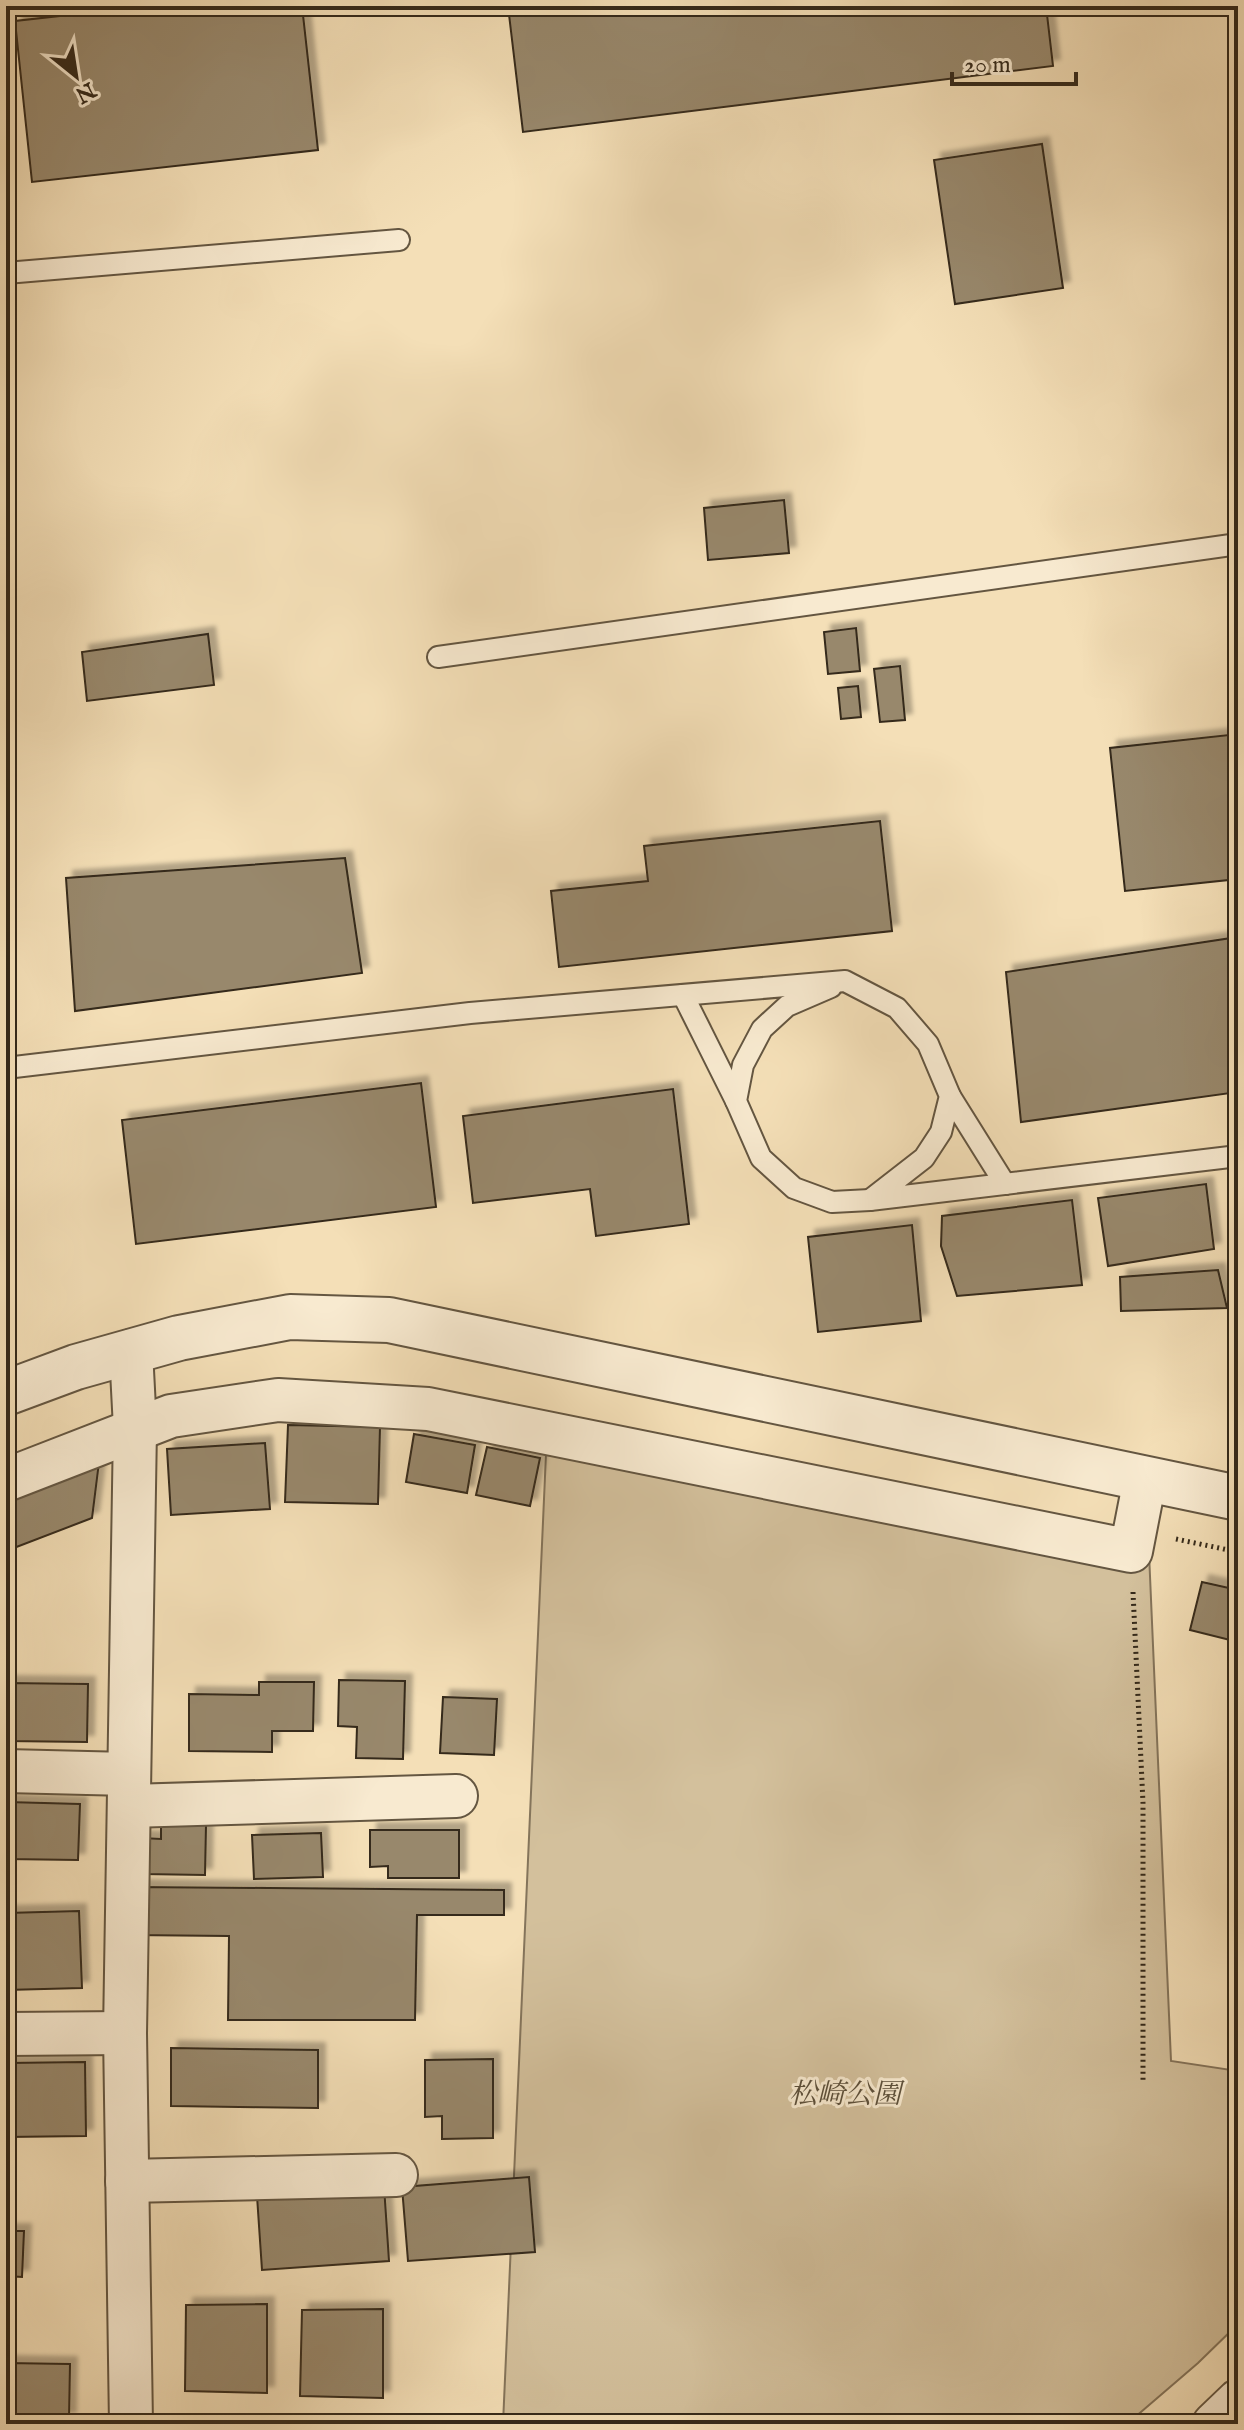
<svg xmlns="http://www.w3.org/2000/svg" width="1244" height="2430" font-family="'IM FELL English','Noto Serif JP',serif">
	<style>
		.green { fill: #d3c09c; stroke: #84745b; stroke-width: 2 }
		.building { fill: #98886c; stroke: #34291a; stroke-width: 2; filter: url(#shadow) }
		.lines { fill: none; stroke-linecap: round; stroke-linejoin: round }
		.service-casing { stroke: #645641; stroke-width: 24 }
		.minor-casing { stroke: #645641; stroke-width: 46 }
		.tertiary-casing { stroke: #645641; stroke-width: 48 }
		.path { stroke: #34291a; stroke-width: 5; stroke-dasharray: 2 4; stroke-linecap: butt }
		.service { stroke: #f8ead0; stroke-width: 20 }
		.minor { stroke: #f8ead0; stroke-width: 42 }
		.tertiary { stroke: #f8ead0; stroke-width: 44 }
		.labels { text-anchor: middle; dominant-baseline: central; stroke-width: 6; stroke-linejoin: round; paint-order: stroke }
		.park-label { font-size: 28px; font-style: italic; fill: #5c4f3a; stroke: #f8ead0 }
	</style>
	<defs>
		<filter id="shadow"><feDropShadow dx="7" dy="-7" stdDeviation="2" flood-color="#0004"/></filter>
	</defs>
	<rect width="100%" height="100%" fill="#f4dfb7"/>
	<filter id="stains"><feTurbulence type="fractalNoise" baseFrequency=".0025" numOctaves="4"/><feColorMatrix values="0 0 0 0 .2 0 0 0 0 .09 0 0 0 0 .02 0 0 0 .5 -.17"/></filter>
	<radialGradient id="worn" r=".72"><stop offset=".6" stop-color="#630" stop-opacity="0"/><stop offset="1" stop-color="#630" stop-opacity=".3"/></radialGradient>
	<polygon class="green" points="546,1454 1149,1553 1171,2061 1238,2071 1238,2324 1198,2363 1127,2424 503,2424"/>
	<g class="building">
		<polygon points="150,6 302,6 318,150 32,182 15,21"/>
		<polygon points="508,6 1046,6 1053,66 523,132"/>
		<polygon points="1042,144 1063,288 955,304 934,160"/>
		<polygon points="784,500 789,553 708,560 704,508"/>
		<polygon points="856,628 860,671 828,674 824,632"/>
		<polygon points="208,634 214,685 87,701 82,652"/>
		<polygon points="900,666 905,720 880,722 874,669"/>
		<polygon points="858,686 861,717 841,719 838,688"/>
		<polygon points="1238,734 1238,879 1125,891 1110,748"/>
		<polygon points="880,821 892,931 559,967 551,891 648,881 644,846"/>
		<polygon points="345,858 362,973 75,1011 66,878"/>
		<polygon points="1238,937 1238,1092 1021,1122 1006,972"/>
		<polygon points="421,1083 436,1207 136,1244 122,1120"/>
		<polygon points="673,1089 689,1224 596,1236 590,1189 473,1203 463,1116"/>
		<polygon points="1206,1184 1214,1249 1108,1266 1098,1198"/>
		<polygon points="1072,1200 1082,1285 957,1296 941,1246 942,1216"/>
		<polygon points="912,1225 921,1321 818,1332 808,1237"/>
		<polygon points="1218,1270 1227,1308 1121,1311 1120,1277"/>
		<polygon points="288,1425 380,1427 378,1504 285,1502"/>
		<polygon points="414,1434 475,1445 467,1493 406,1482"/>
		<polygon points="265,1443 270,1509 171,1515 167,1449"/>
		<polygon points="487,1447 540,1458 530,1506 476,1495"/>
		<polygon points="100,1454 92,1518 6,1551 6,1502 59,1479"/>
		<polygon points="1202,1582 1238,1590 1238,1642 1190,1630"/>
		<polygon points="339,1680 405,1681 403,1759 356,1758 357,1727 338,1726"/>
		<polygon points="259,1682 314,1682 313,1731 272,1731 272,1752 189,1751 189,1694 259,1695"/>
		<polygon points="6,1683 88,1684 87,1742 6,1741"/>
		<polygon points="443,1697 497,1699 494,1755 440,1753"/>
		<polygon points="7,1802 80,1804 78,1860 6,1859"/>
		<polygon points="161,1825 206,1825 205,1875 142,1874 142,1838 161,1839"/>
		<polygon points="370,1830 459,1830 459,1878 388,1878 388,1866 370,1867"/>
		<polygon points="321,1833 323,1877 254,1879 252,1835"/>
		<polygon points="132,1887 504,1890 504,1915 417,1915 415,2020 228,2020 229,1936 131,1935"/>
		<polygon points="79,1911 82,1988 6,1990 6,1913"/>
		<polygon points="171,2048 318,2050 318,2108 171,2106"/>
		<polygon points="493,2059 493,2138 442,2139 442,2116 425,2117 425,2060"/>
		<polygon points="85,2062 86,2136 6,2137 6,2063"/>
		<polygon points="529,2177 535,2252 408,2261 402,2187"/>
		<polygon points="384,2186 389,2261 262,2270 257,2196"/>
		<polygon points="6,2231 24,2231 22,2277 6,2276"/>
		<polygon points="267,2304 267,2393 185,2391 186,2305"/>
		<polygon points="383,2309 383,2398 300,2396 302,2310"/>
		<polygon points="6,2363 70,2364 69,2419 6,2418"/>
	</g>
	<g class="lines">
		<g class="service-casing">
			<g id="service">
				<polyline points="6,273 399,240"/>
				<polyline points="438,657 1238,544"/>
				<polyline points="831,987 787,1006 762,1029 743,1065 736,1101 761,1158 794,1188 832,1202 870,1200"/>
				<polyline points="683,995 736,1101"/>
				<polyline points="6,1068 470,1013 845,981 897,1008 928,1044 950,1096 941,1132 924,1158 870,1200 1238,1156"/>
				<polyline points="950,1096 1005,1184"/>
			</g>
		</g>
		<g class="minor-casing">
			<g id="minor">
				<polyline points="6,1480 171,1416 278,1400 428,1409 1131,1551 1145,1479"/>
				<polyline points="6,1771 128,1774"/>
				<polyline points="130,1806 456,1796"/>
				<polyline points="6,2034 125,2033"/>
				<polyline points="127,2181 396,2175"/>
				<polyline points="131,2424 125,2033 135,1428 131,1351"/>
				<polyline points="1214,2424 1238,2401"/>
			</g>
		</g>
		<g class="tertiary-casing">
			<polyline id="tertiary" points="6,1393 76,1367 179,1338 290,1317 389,1320 1238,1498"/>
		</g>
		<g class="path">
			<polyline points="1176,1539 1238,1552"/>
			<polyline points="1133,1592 1143,1803 1143,2082"/>
		</g>
		<use href="#service" class="service"/>
		<use href="#minor" class="minor"/>
		<use href="#tertiary" class="tertiary"/>
	</g>
	<g class="labels">
		<g class="park-label">
			<text x="845" y="2095">松崎公園</text>
		</g>
	</g>
	<rect width="1244" height="2430" fill="none" stroke="#f4dfb7" stroke-width="32"/>
	<rect x="8" y="8" width="1228" height="2414" fill="none" stroke="#34291a" stroke-width="4"/>
	<rect x="16" y="16" width="1212" height="2398" fill="none" stroke="#34291a" stroke-width="2"/>
	<g transform="translate(76 76) rotate(150)" stroke="#f8ead0" stroke-width="6" paint-order="stroke">
	<path d="M0-6L14 30L0 20L-14 30Z" fill="#34291a"/>
	<text y="-12" font-size="22" font-weight="bold" text-anchor="middle" fill="#34291a">N</text>
	</g>
	<path d="M952 72v12h124v-12" fill="none" stroke="#34291a" stroke-width="4"/>
	<text x="964" y="72" font-size="24" fill="#34291a" stroke="#f8ead0" stroke-width="6" paint-order="stroke">20 m</text>
	<rect width="100%" height="100%" filter="url(#stains)"/>
	<rect width="100%" height="100%" fill="url(#worn)"/>
</svg>
